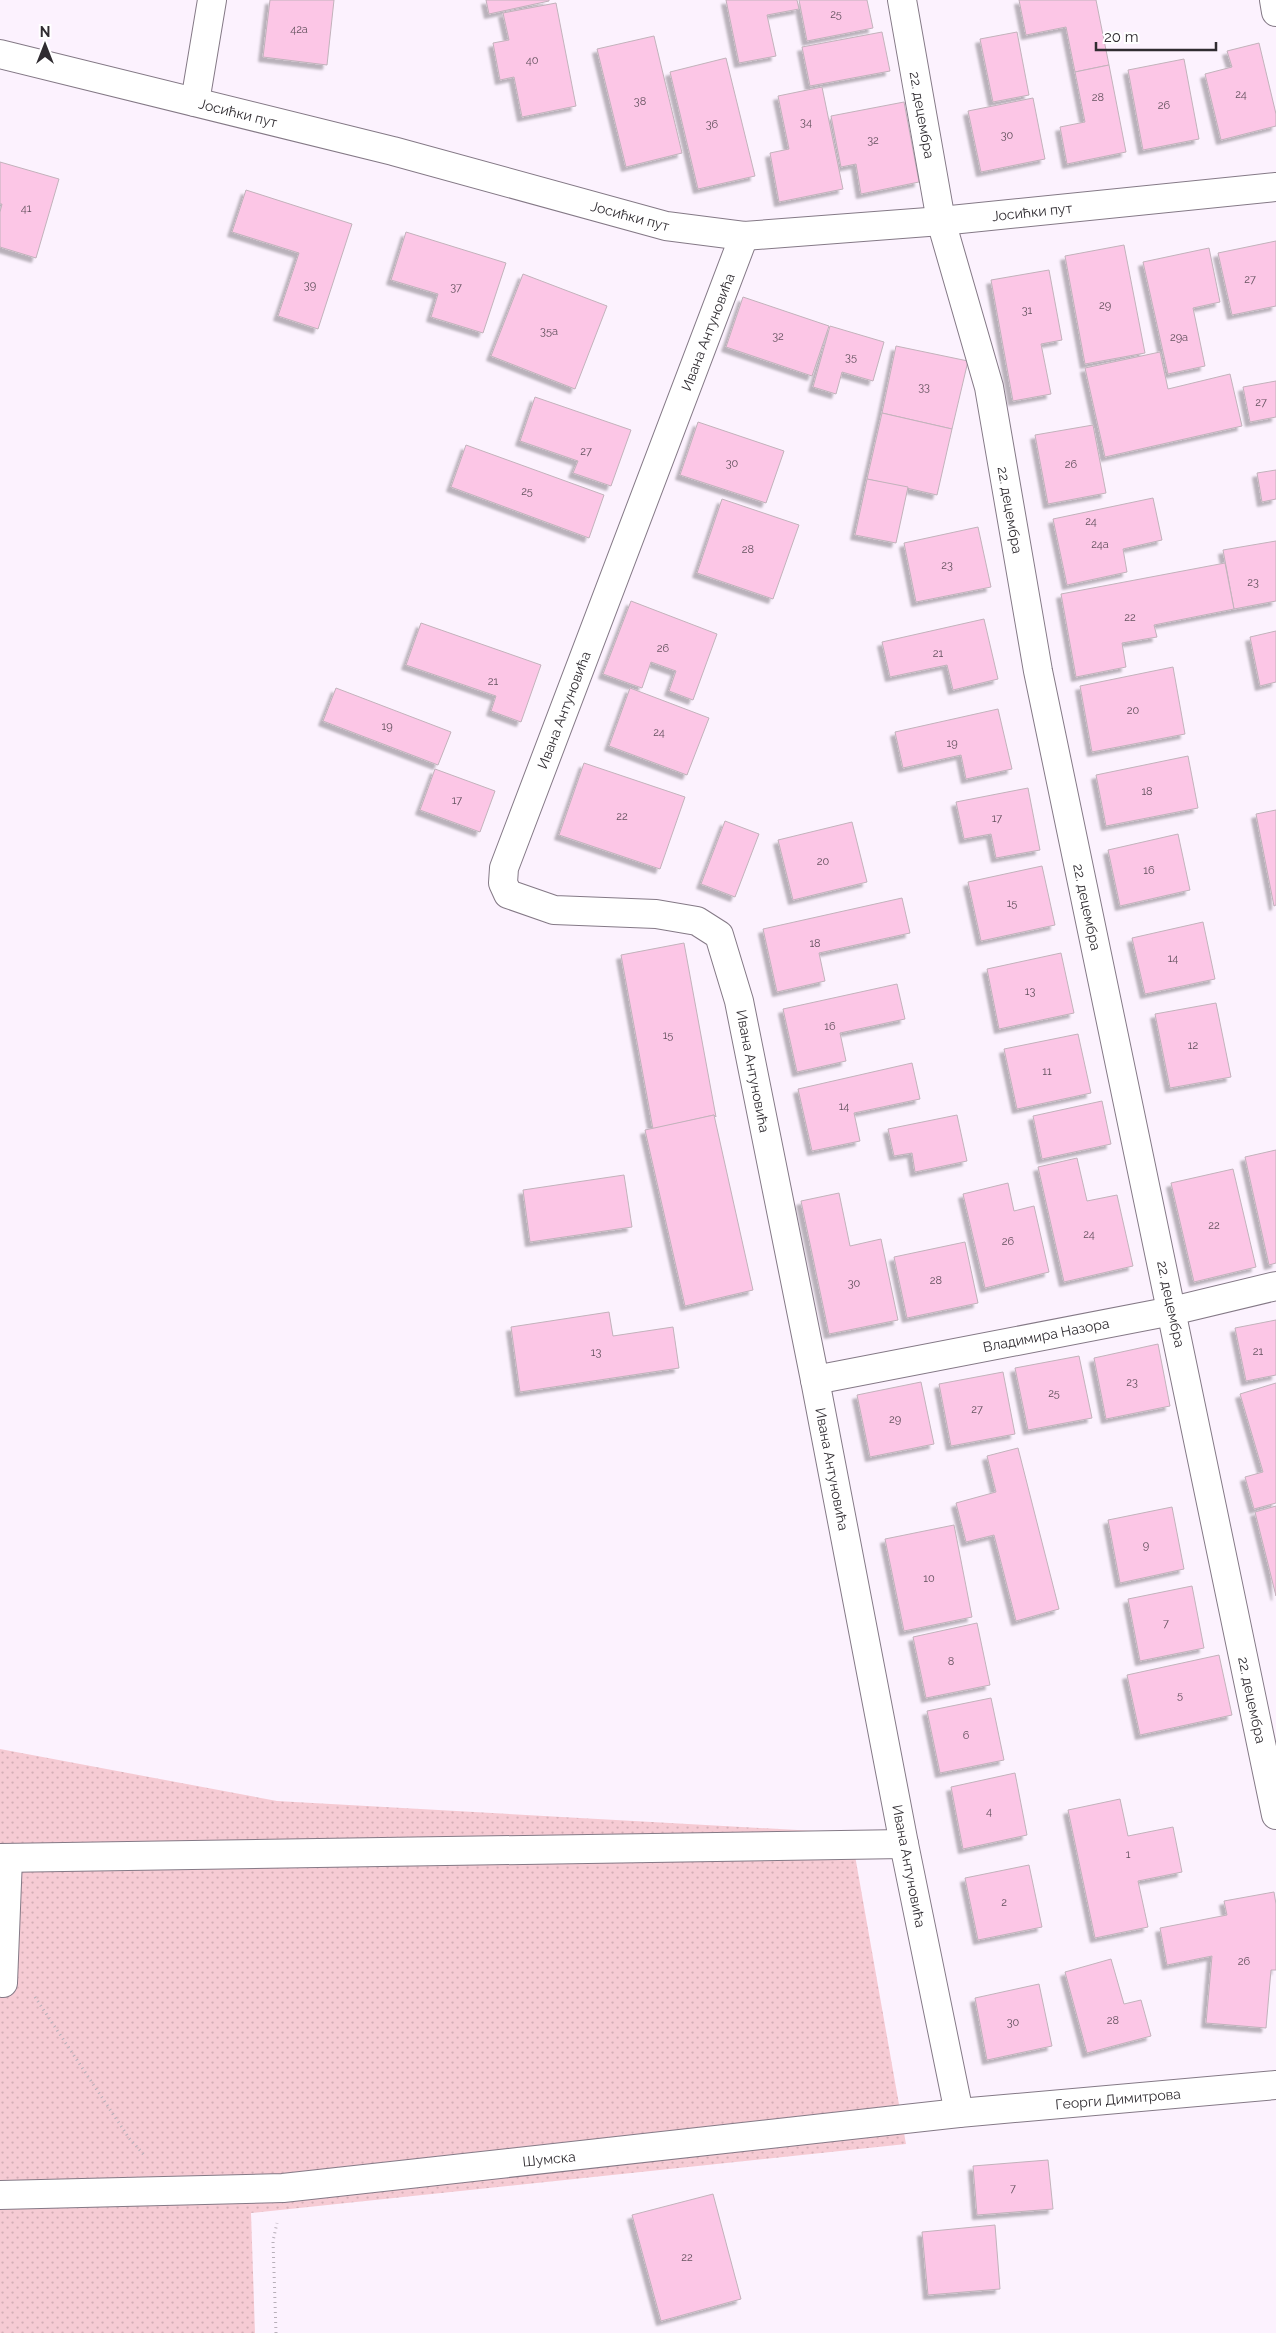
<svg xmlns="http://www.w3.org/2000/svg" width="1276" height="2333" font-family="Raleway,sans-serif">
	<style>
		.grass { fill: url(#grass-dots) }
		.building { fill: #fcc6e6; stroke: #c2b2bb; filter: url(#shadow) }
		.lines { fill: none; stroke-linecap: round; stroke-linejoin: round }
		.minor-casing { stroke: #847986; stroke-width: 30 }
		.path { stroke: #b7afb9; stroke-width: 3; stroke-dasharray: 1 4; stroke-linecap: butt }
		.minor { stroke: #fff; stroke-width: 28 }
		.labels { text-anchor: middle; dominant-baseline: central; stroke-width: 4; stroke-linejoin: round; paint-order: stroke }
		.number-label { font-size: 11px; fill: #63525e }
		.street-label { font-size: 14px; fill: #302c31; stroke: #fff }
	</style>
	<defs>
		<pattern id="grass-dots" width="8" height="8" patternUnits="userSpaceOnUse" patternTransform="scale(1.25)"><rect width="8" height="8" fill="#f6cbd4"/><path d="M2 2h.1M6 6h.1" fill="none" stroke="#d3aeb6" stroke-width="1.8" stroke-linecap="round"/></pattern>
		<filter id="shadow"><feDropShadow dx="-4.5" dy="4.5" stdDeviation="1" flood-color="#0004"/></filter>
	</defs>
	<rect width="100%" height="100%" fill="#fcf2fe"/>
	<polygon class="grass" points="0,1749 277,1801 851,1833 906,2144 251,2213 255,2333 0,2333"/>
	<g class="building">
		<polygon points="270,0 334,0 327,65 263,57"/>
		<polygon points="486,0 549,0 549,1 489,14"/>
		<polygon points="726,0 797,0 799,9 767,15 776,56 739,63"/>
		<polygon points="799,0 867,0 873,28 807,41"/>
		<polygon points="1019,0 1096,0 1109,65 1075,72 1066,27 1026,35"/>
		<polygon points="556,3 576,106 522,117 514,77 500,80 493,43 509,40 503,13"/>
		<polygon points="882,32 890,71 810,86 802,47"/>
		<polygon points="1017,32 1029,95 993,102 980,39"/>
		<polygon points="654,36 682,153 626,167 597,49"/>
		<polygon points="1259,43 1276,114 1276,126 1221,140 1205,74 1232,67 1227,51"/>
		<polygon points="726,58 755,176 698,189 670,72"/>
		<polygon points="1184,59 1199,139 1143,150 1128,70"/>
		<polygon points="1109,65 1126,152 1067,164 1060,127 1085,122 1075,72"/>
		<polygon points="822,87 843,189 779,202 770,153 789,149 778,96"/>
		<polygon points="1033,98 1045,159 981,172 968,111"/>
		<polygon points="904,102 919,182 861,194 856,164 841,167 831,116"/>
		<polygon points="0,162 59,179 36,258 0,247 0,212 2,204 0,204"/>
		<polygon points="246,190 352,224 318,329 278,316 299,253 232,232"/>
		<polygon points="406,232 506,263 483,333 431,317 438,294 391,280"/>
		<polygon points="1276,241 1276,306 1232,315 1218,253"/>
		<polygon points="1124,245 1145,353 1085,364 1065,256"/>
		<polygon points="1209,248 1220,302 1193,308 1205,366 1168,374 1143,262"/>
		<polygon points="1049,270 1062,340 1041,344 1051,394 1013,401 991,280"/>
		<polygon points="523,274 607,306 575,389 491,356"/>
		<polygon points="743,297 829,326 812,376 726,347"/>
		<polygon points="830,326 884,342 873,381 842,372 836,394 813,387"/>
		<polygon points="896,346 968,361 952,429 882,413"/>
		<polygon points="1160,352 1168,389 1230,374 1242,426 1105,457 1085,368"/>
		<polygon points="1276,381 1276,417 1250,422 1243,387"/>
		<polygon points="535,397 631,430 611,486 573,473 578,461 520,441"/>
		<polygon points="882,413 952,429 937,495 867,479"/>
		<polygon points="698,422 784,451 766,503 680,475"/>
		<polygon points="1093,425 1106,493 1048,504 1035,435"/>
		<polygon points="466,445 604,495 589,538 451,487"/>
		<polygon points="1276,470 1276,499 1262,502 1257,473"/>
		<polygon points="867,479 908,487 896,543 855,535"/>
		<polygon points="1153,498 1162,540 1123,549 1127,572 1067,585 1053,519"/>
		<polygon points="722,499 799,525 773,599 697,573"/>
		<polygon points="978,527 991,587 916,602 904,543"/>
		<polygon points="1276,541 1276,601 1234,609 1223,550"/>
		<polygon points="1225,563 1234,609 1154,625 1157,637 1122,643 1126,667 1076,677 1061,594"/>
		<polygon points="631,601 717,634 693,700 669,691 676,671 651,662 642,688 603,674"/>
		<polygon points="984,619 998,679 953,690 947,665 890,677 882,642"/>
		<polygon points="421,623 541,665 521,722 491,711 496,696 406,665"/>
		<polygon points="1276,631 1276,682 1260,686 1250,637"/>
		<polygon points="1173,667 1185,734 1092,752 1080,686"/>
		<polygon points="336,688 451,732 438,765 323,721"/>
		<polygon points="630,688 709,718 687,775 609,746"/>
		<polygon points="998,709 1012,769 966,779 961,755 903,768 895,732"/>
		<polygon points="1188,756 1198,808 1106,826 1096,775"/>
		<polygon points="584,763 685,797 660,869 559,835"/>
		<polygon points="435,769 495,791 480,832 420,810"/>
		<polygon points="1028,788 1040,850 996,858 991,834 964,839 956,802"/>
		<polygon points="1276,810 1276,905 1274,906 1256,814"/>
		<polygon points="725,821 759,834 735,897 701,884"/>
		<polygon points="852,822 867,882 793,900 778,840"/>
		<polygon points="1178,834 1190,890 1120,906 1108,850"/>
		<polygon points="1042,866 1055,925 981,941 968,882"/>
		<polygon points="902,898 910,933 819,953 825,981 777,992 763,929"/>
		<polygon points="1203,922 1215,979 1145,994 1132,938"/>
		<polygon points="684,943 716,1117 714,1115 653,1129 621,955"/>
		<polygon points="1061,953 1074,1013 999,1029 987,969"/>
		<polygon points="897,984 905,1019 840,1033 846,1061 797,1072 783,1009"/>
		<polygon points="1216,1003 1231,1077 1170,1088 1155,1014"/>
		<polygon points="1078,1034 1091,1093 1017,1109 1004,1049"/>
		<polygon points="912,1063 920,1099 854,1113 860,1141 812,1151 798,1089"/>
		<polygon points="1102,1101 1111,1144 1042,1159 1033,1116"/>
		<polygon points="714,1115 753,1290 685,1306 645,1130"/>
		<polygon points="957,1115 967,1161 915,1172 912,1153 894,1156 888,1129"/>
		<polygon points="1276,1150 1276,1263 1269,1265 1245,1157"/>
		<polygon points="1077,1158 1087,1201 1117,1195 1133,1266 1064,1282 1038,1167"/>
		<polygon points="1233,1169 1256,1267 1194,1282 1171,1183"/>
		<polygon points="624,1175 632,1227 530,1242 523,1190"/>
		<polygon points="1008,1183 1014,1211 1034,1206 1049,1272 985,1288 963,1194"/>
		<polygon points="839,1193 850,1246 881,1239 898,1320 829,1334 801,1201"/>
		<polygon points="965,1242 978,1303 907,1318 894,1257"/>
		<polygon points="609,1312 613,1336 673,1327 679,1368 520,1392 511,1327"/>
		<polygon points="1276,1320 1276,1375 1246,1381 1235,1328"/>
		<polygon points="1158,1344 1170,1406 1106,1419 1094,1358"/>
		<polygon points="1079,1356 1092,1418 1028,1430 1015,1368"/>
		<polygon points="1003,1372 1015,1434 951,1446 939,1384"/>
		<polygon points="921,1382 934,1444 870,1457 857,1395"/>
		<polygon points="1276,1383 1276,1503 1254,1509 1245,1477 1263,1472 1240,1394"/>
		<polygon points="1018,1448 1059,1609 1016,1621 994,1535 966,1542 956,1503 996,1492 987,1456"/>
		<polygon points="1276,1506 1276,1596 1255,1512"/>
		<polygon points="1172,1507 1184,1569 1120,1583 1108,1520"/>
		<polygon points="954,1525 972,1617 904,1631 885,1539"/>
		<polygon points="1192,1586 1204,1648 1140,1661 1128,1599"/>
		<polygon points="977,1623 990,1685 926,1698 913,1637"/>
		<polygon points="1219,1655 1232,1715 1140,1735 1127,1675"/>
		<polygon points="991,1698 1004,1760 940,1773 927,1711"/>
		<polygon points="1015,1773 1027,1835 963,1849 951,1787"/>
		<polygon points="1120,1799 1128,1836 1173,1827 1182,1872 1138,1881 1148,1927 1095,1938 1068,1810"/>
		<polygon points="1029,1865 1042,1927 978,1940 965,1878"/>
		<polygon points="1274,1892 1276,1904 1276,1970 1271,1970 1266,2028 1206,2023 1212,1956 1167,1965 1160,1928 1227,1915 1224,1901"/>
		<polygon points="1111,1959 1124,2004 1141,2000 1151,2036 1087,2053 1065,1972"/>
		<polygon points="1039,1984 1052,2046 987,2060 975,1998"/>
		<polygon points="1048,2160 1053,2209 977,2215 973,2166"/>
		<polygon points="713,2194 741,2299 661,2321 632,2215"/>
		<polygon points="995,2225 1000,2289 928,2295 922,2232"/>
	</g>
	<g class="lines">
		<g class="minor-casing">
			<g id="minor">
				<polyline points="902,0 941,221 989,387 1038,671 1276,1815"/>
				<polyline points="1274,0 1276,12"/>
				<polyline points="0,54 393,151 666,226 744,236 941,221 1276,187"/>
				<polyline points="195,102 212,0"/>
				<polyline points="744,236 504,868 503,883 508,894 554,910 656,914 697,921 719,935 739,1001 815,1380 904,1844 959,2113"/>
				<polyline points="815,1380 1172,1311 1276,1286"/>
				<polyline points="0,1858 904,1844"/>
				<polyline points="3,1983 8,1858"/>
				<polyline points="0,2195 283,2188 959,2113 1276,2085"/>
			</g>
		</g>
		<g class="path">
			<polyline points="35,1997 129,2138 145,2156"/>
			<polyline points="276,2333 273,2241 277,2223"/>
		</g>
		<use href="#minor" class="minor"/>
	</g>
	<g class="labels">
		<g class="number-label">
			<text x="836" y="14">25</text>
			<text x="299" y="29">42a</text>
			<text x="532" y="60">40</text>
			<text x="1241" y="94">24</text>
			<text x="1098" y="97">28</text>
			<text x="640" y="101">38</text>
			<text x="1164" y="105">26</text>
			<text x="806" y="122">34</text>
			<text x="712" y="124">36</text>
			<text x="1007" y="135">30</text>
			<text x="873" y="140">32</text>
			<text x="26" y="208">41</text>
			<text x="1250" y="279">27</text>
			<text x="310" y="285">39</text>
			<text x="456" y="287">37</text>
			<text x="1105" y="305">29</text>
			<text x="1027" y="310">31</text>
			<text x="549" y="331">35a</text>
			<text x="778" y="336">32</text>
			<text x="1179" y="337">29a</text>
			<text x="851" y="357">35</text>
			<text x="924" y="387">33</text>
			<text x="1261" y="402">27</text>
			<text x="586" y="451">27</text>
			<text x="732" y="463">30</text>
			<text x="1071" y="464">26</text>
			<text x="527" y="491">25</text>
			<text x="1091" y="521">24</text>
			<text x="1100" y="544">24a</text>
			<text x="748" y="549">28</text>
			<text x="947" y="565">23</text>
			<text x="1253" y="582">23</text>
			<text x="1130" y="617">22</text>
			<text x="663" y="648">26</text>
			<text x="938" y="653">21</text>
			<text x="493" y="681">21</text>
			<text x="1133" y="710">20</text>
			<text x="387" y="726">19</text>
			<text x="659" y="732">24</text>
			<text x="952" y="743">19</text>
			<text x="1147" y="791">18</text>
			<text x="457" y="800">17</text>
			<text x="622" y="816">22</text>
			<text x="997" y="818">17</text>
			<text x="823" y="861">20</text>
			<text x="1149" y="870">16</text>
			<text x="1012" y="903">15</text>
			<text x="815" y="943">18</text>
			<text x="1173" y="958">14</text>
			<text x="1030" y="991">13</text>
			<text x="830" y="1026">16</text>
			<text x="668" y="1035">15</text>
			<text x="1193" y="1045">12</text>
			<text x="1047" y="1071">11</text>
			<text x="844" y="1106">14</text>
			<text x="1214" y="1225">22</text>
			<text x="1089" y="1234">24</text>
			<text x="1008" y="1241">26</text>
			<text x="936" y="1280">28</text>
			<text x="854" y="1283">30</text>
			<text x="1258" y="1351">21</text>
			<text x="596" y="1352">13</text>
			<text x="1132" y="1382">23</text>
			<text x="1054" y="1393">25</text>
			<text x="977" y="1409">27</text>
			<text x="895" y="1419">29</text>
			<text x="1146" y="1545">9</text>
			<text x="929" y="1578">10</text>
			<text x="1166" y="1623">7</text>
			<text x="951" y="1661">8</text>
			<text x="1180" y="1695">5</text>
			<text x="966" y="1735">6</text>
			<text x="989" y="1811">4</text>
			<text x="1128" y="1854">1</text>
			<text x="1004" y="1902">2</text>
			<text x="1244" y="1961">26</text>
			<text x="1113" y="2020">28</text>
			<text x="1013" y="2022">30</text>
			<text x="1013" y="2188">7</text>
			<text x="687" y="2257">22</text>
		</g>
		<g class="street-label">
			<text transform="translate(238 113) rotate(14)">Јосићки пут</text>
			<text transform="translate(922 115) rotate(80)">22. децембра</text>
			<text transform="translate(1032 212) rotate(-6)">Јосићки пут</text>
			<text transform="translate(630 216) rotate(15)">Јосићки пут</text>
			<text transform="translate(708 332) rotate(-69)">Ивана Антуновића</text>
			<text transform="translate(1010 510) rotate(80)">22. децембра</text>
			<text transform="translate(564 710) rotate(-69)">Ивана Антуновића</text>
			<text transform="translate(1087 907) rotate(78)">22. децембра</text>
			<text transform="translate(753 1071) rotate(79)">Ивана Антуновића</text>
			<text transform="translate(1171 1304) rotate(78)">22. децембра</text>
			<text transform="translate(1046 1335) rotate(-11)">Владимира Назора</text>
			<text transform="translate(832 1469) rotate(79)">Ивана Антуновића</text>
			<text transform="translate(1252 1700) rotate(78)">22. децембра</text>
			<text transform="translate(909 1866) rotate(79)">Ивана Антуновића</text>
			<text transform="translate(1118 2099) rotate(-5)">Георги Димитрова</text>
			<text transform="translate(549 2159) rotate(-6)">Шумска</text>
		</g>
	</g>
	<g transform="translate(45 45)" stroke="#ffffff" stroke-width="4" paint-order="stroke">
	<path d="M0-4L9 19L0 12L-9 19Z" fill="#302c31"/>
	<text y="-8" font-size="14" font-weight="bold" text-anchor="middle" fill="#302c31">N</text>
	</g>
	<path d="M1096 42v8h120v-8" fill="none" stroke="#302c31" stroke-width="2.5"/>
	<text x="1104" y="42" font-size="15" fill="#302c31" stroke="#ffffff" stroke-width="4" paint-order="stroke">20 m</text>
</svg>
